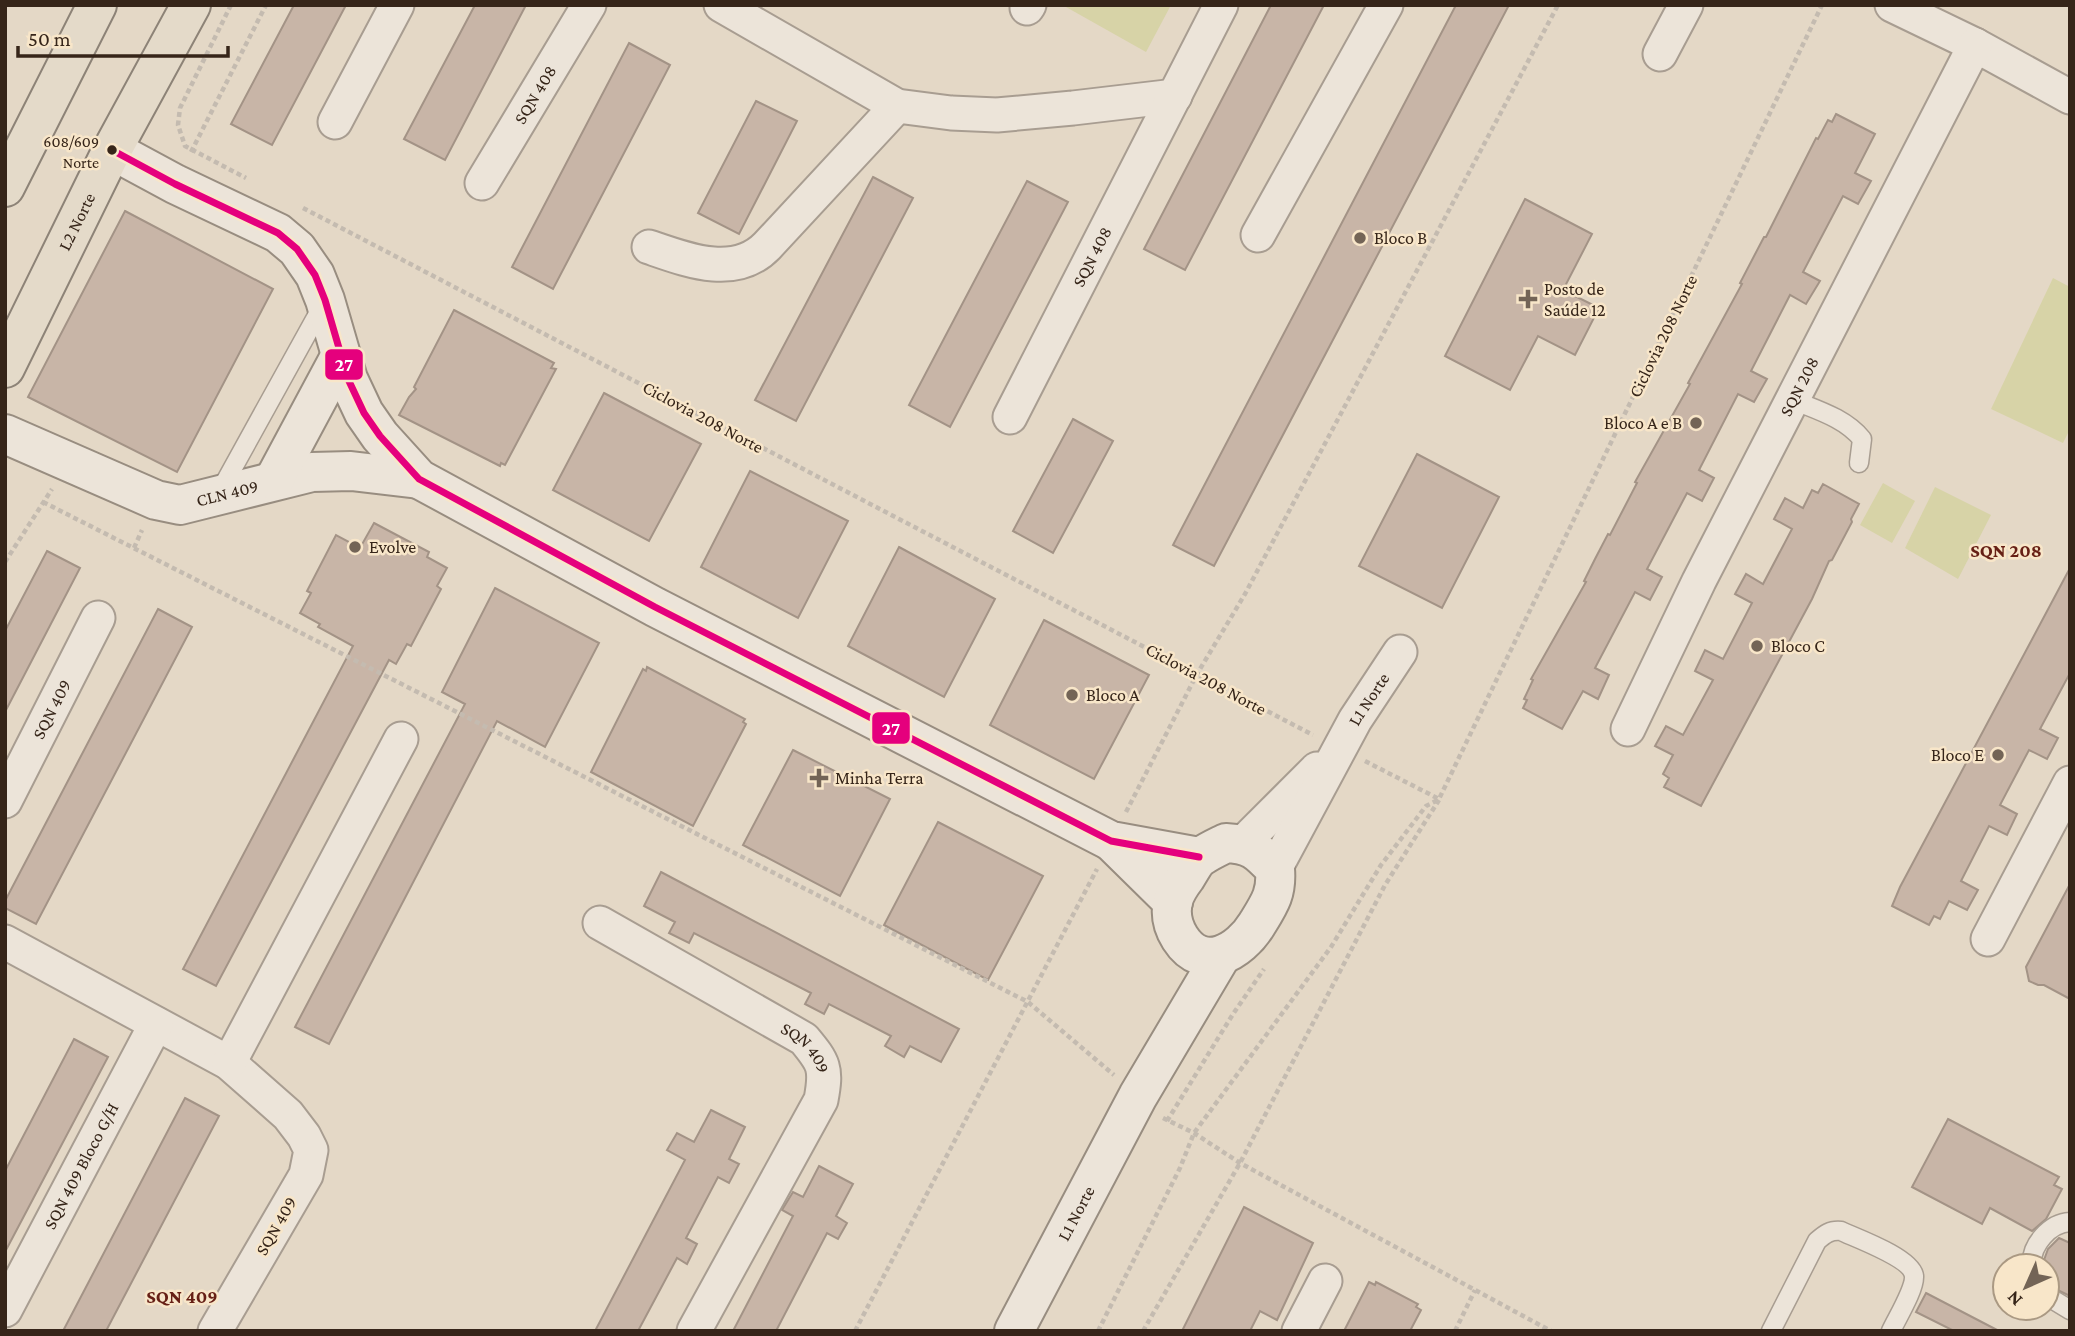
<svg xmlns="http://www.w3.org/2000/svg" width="2075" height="1336" font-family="'Crimson Pro',serif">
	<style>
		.green { fill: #d7d3a7 }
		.building { fill: #c8b5a7; stroke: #a39386; stroke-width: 2 }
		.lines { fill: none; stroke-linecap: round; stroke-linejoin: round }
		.lane-casing { stroke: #a89d91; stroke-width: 21 }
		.street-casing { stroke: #a89d91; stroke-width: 37 }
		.secondary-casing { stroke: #988d80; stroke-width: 42 }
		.primary-casing { stroke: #8d8377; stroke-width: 42 }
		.path { stroke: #c4bbb0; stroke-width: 4.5; stroke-dasharray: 5 3.5; stroke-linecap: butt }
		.lane { stroke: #ece4d9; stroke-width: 18 }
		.street { stroke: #ece4d9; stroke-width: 33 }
		.secondary { stroke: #ece4d9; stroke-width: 38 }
		.primary { stroke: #e4dac9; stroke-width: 38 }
		.bus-1-casing { stroke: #f8e6c9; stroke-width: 12 }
		.bus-1 { stroke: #e5007d; stroke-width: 7 }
		.bus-dot { fill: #362519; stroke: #f8e6c9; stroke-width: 2.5 }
		.poi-dot { fill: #736456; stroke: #f8e6c9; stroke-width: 2.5 }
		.labels { text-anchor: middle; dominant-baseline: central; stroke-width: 5; stroke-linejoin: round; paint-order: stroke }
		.bus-label { font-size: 16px; fill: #362519; stroke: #f8e6c9; text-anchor: end }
		.street-label { font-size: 18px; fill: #362519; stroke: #f8e6c9 }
		.poi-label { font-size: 18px; fill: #362519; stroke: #f8e6c9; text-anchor: start }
		.neighbourhood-label { font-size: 19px; font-weight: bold; fill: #661f15; stroke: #f8e6c9 }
		.line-badge { stroke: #f8e6c9; stroke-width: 2.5 }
		.badge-label { font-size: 19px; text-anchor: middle; font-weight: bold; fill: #fff }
	</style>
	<rect width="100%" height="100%" fill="#e4d8c6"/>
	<g class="green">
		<polygon points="1067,5 1171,5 1146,52 1066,7"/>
		<polygon points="2053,278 2070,287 2070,429 2063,443 1991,409"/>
		<polygon points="1883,483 1915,501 1892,543 1860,525"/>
		<polygon points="1935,487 1991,515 1958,579 1905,548"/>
	</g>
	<g class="building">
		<polygon points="294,5 346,5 272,145 231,124"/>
		<polygon points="475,5 526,5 445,160 404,139"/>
		<polygon points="1271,5 1324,5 1185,270 1144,249"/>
		<polygon points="1456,5 1509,5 1214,566 1173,545"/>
		<polygon points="629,43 670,65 553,289 512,267"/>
		<polygon points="756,101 797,121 739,234 698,213"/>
		<polygon points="1836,114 1875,134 1855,173 1871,181 1858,204 1843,196 1803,272 1820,281 1806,304 1790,295 1751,371 1767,379 1754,402 1738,394 1699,470 1714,478 1702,501 1687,493 1647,569 1662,577 1650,600 1635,592 1595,668 1609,675 1598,699 1583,691 1562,729 1523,708 1527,700 1524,699 1533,680 1531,679 1586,582 1584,581 1595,559 1608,534 1610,535 1637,483 1635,482 1690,384 1688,383 1742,284 1740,283 1764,237 1766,237 1816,138 1818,139 1828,120 1832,122"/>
		<polygon points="873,177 913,198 796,421 755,400"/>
		<polygon points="1027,181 1068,202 950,427 909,405"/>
		<polygon points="1525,199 1592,234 1563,290 1599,308 1575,355 1538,336 1510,390 1445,356"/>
		<polygon points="125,211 273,289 177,472 28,397"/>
		<polygon points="454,310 554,363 551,368 556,369 505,465 501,463 500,466 399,415 409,397 416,389 414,387"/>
		<polygon points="604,393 701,444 649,541 553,490"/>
		<polygon points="1073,419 1113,441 1053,553 1013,531"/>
		<polygon points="1417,454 1499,497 1442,608 1359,566"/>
		<polygon points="750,471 848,521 798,618 701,567"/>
		<polygon points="1823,484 1859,504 1851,519 1852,522 1832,560 1829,561 1812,599 1701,806 1664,787 1669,778 1663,774 1673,755 1655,746 1666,726 1683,735 1713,680 1695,671 1705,650 1723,659 1752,603 1735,594 1746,574 1763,584 1792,529 1774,519 1785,498 1803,508 1812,490 1818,493"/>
		<polygon points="374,523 429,552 427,557 447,568 437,586 441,589 411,646 407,644 396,664 389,660 216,986 183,969 353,646 318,627 320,624 300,613 311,593 307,591 336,535 360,548"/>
		<polygon points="899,547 995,599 944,697 848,646"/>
		<polygon points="47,551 80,568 5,712 5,631"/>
		<polygon points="2070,568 2070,673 2040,729 2058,738 2047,759 2029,750 2000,805 2017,814 2007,835 1989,826 1961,881 1978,890 1967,910 1949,901 1940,919 1934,916 1929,925 1892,906 1900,887"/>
		<polygon points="495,588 599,643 545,747 497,721 329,1044 295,1027 465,704 442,692"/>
		<polygon points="158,609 192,627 36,924 5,908 5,901"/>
		<polygon points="1044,620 1149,675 1094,779 990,725"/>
		<polygon points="647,667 745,719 743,722 746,724 693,826 591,772 643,669 646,671"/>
		<polygon points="793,750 890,799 840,896 743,845"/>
		<polygon points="938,822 1043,876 988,980 884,925"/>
		<polygon points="661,872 959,1029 941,1062 910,1046 904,1057 885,1046 891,1036 829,1004 824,1014 805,1004 811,993 694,933 689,943 669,933 675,922 644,906"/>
		<polygon points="2070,884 2070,999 2044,985 2038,985 2029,981 2026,967"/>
		<polygon points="74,1039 108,1057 5,1252 5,1171"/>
		<polygon points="185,1098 219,1116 106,1331 63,1331"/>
		<polygon points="711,1110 745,1127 729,1159 739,1164 729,1183 718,1177 686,1238 697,1244 687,1264 677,1258 638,1331 595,1331 685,1160 667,1150 677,1133 694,1142"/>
		<polygon points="1948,1119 2059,1177 2054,1185 2062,1189 2046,1219 2032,1231 1990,1208 1982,1224 1912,1187"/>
		<polygon points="819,1166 853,1184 836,1216 847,1223 838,1239 827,1233 776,1331 733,1331 793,1216 782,1210 793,1192 803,1197"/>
		<polygon points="1244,1207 1313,1243 1277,1320 1260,1311 1250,1331 1182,1331"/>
		<polygon points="2059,1238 2070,1243 2070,1296 2047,1285 2047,1266 2043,1264 2044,1260 2048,1249"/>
		<polygon points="1369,1282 1375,1285 1376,1282 1418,1304 1416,1307 1421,1310 1410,1331 1344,1331"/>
		<polygon points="1926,1293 1999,1331 1954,1331 1916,1312"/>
	</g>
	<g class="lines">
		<g class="lane-casing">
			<g id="lane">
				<path d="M 1793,400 C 1817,410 1845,418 1862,439 L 1859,463"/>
				<polyline points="219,493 324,303"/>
				<path d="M 2032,1266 C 2030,1245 2050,1223 2070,1222"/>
				<polyline points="2047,1296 2070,1310"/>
				<path d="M 1771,1331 L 1817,1241 C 1825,1234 1830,1230 1841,1231 C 1856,1238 1912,1258 1914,1276 C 1915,1289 1897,1318 1891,1331"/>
			</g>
		</g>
		<g class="street-casing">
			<g id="street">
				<polyline points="721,5 897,106 951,113 997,115 1073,108 1175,96"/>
				<polyline points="1892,5 1975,45 2070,97"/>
				<polyline points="1027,8 1029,5"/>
				<polyline points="1660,54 1686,5"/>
				<polyline points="335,122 397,5"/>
				<path id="s1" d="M 482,183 L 589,5"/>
				<polyline points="1258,235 1386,5"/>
				<path d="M 649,247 C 687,260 735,279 767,246 L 897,106"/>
				<path id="s2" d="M 1010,417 L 1221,5"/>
				<path id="s3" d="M 1628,729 L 1699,581 L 1975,45"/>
				<path id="s4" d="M 5,801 L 98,618"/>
				<polyline points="1242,844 1317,769"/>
				<path id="s5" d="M 1275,869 L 1355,720 L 1400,652"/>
				<path id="s6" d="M 600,923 L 804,1039 C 824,1063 827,1068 821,1100 L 694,1331"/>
				<polyline points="1988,939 2070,783"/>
				<polyline points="5,942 229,1063 288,1115 304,1136 311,1150 306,1175 215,1331"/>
				<polyline points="229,1063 401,739"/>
				<path id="s7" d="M 5,1310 L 156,1024"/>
				<polyline points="1299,1331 1325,1281"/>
			</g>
		</g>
		<g class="secondary-casing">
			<g id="secondary">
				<polyline points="112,150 175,184 278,233 297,249 315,275 325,300 348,379 364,413 380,436 419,479 655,607 1111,841 1199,857"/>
				<path id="s8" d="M 5,434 L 156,500 L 180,505 L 312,472 L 351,471 L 419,479"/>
				<polyline points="274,480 341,355"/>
				<polyline points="1111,841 1173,902"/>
				<path d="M 1226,843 C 1251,844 1258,851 1275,869 C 1277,893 1270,903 1257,924 C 1240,952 1203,974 1180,938 C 1173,927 1170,914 1173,901 C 1175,892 1180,885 1186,877 C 1190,871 1195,860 1202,856 C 1209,851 1218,847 1226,843 Z"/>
				<path id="s9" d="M 1014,1331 L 1138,1096 L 1221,956"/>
			</g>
		</g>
		<g class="primary-casing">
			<g id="primary">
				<polyline points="5,187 97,5"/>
				<path id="s10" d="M 5,368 L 112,150 L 191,5"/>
			</g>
		</g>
		<g class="path">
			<polyline points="231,5 180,108 178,125 185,146 246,178"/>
			<polyline points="191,152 266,5"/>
			<polyline points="303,208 1313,735"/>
			<polyline points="43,502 1028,1002 1114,1075"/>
			<polyline points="134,548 142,530"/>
			<polyline points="5,562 52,489"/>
			<polyline points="1365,761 1439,799 1822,5"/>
			<polyline points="1126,812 1197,674 1245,594 1558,5"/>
			<polyline points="1163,1118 1194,1133 1240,1163 1551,1331"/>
			<polyline points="1167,1121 1233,1014 1264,969"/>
			<polyline points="855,1331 1097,869"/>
			<polyline points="1098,1331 1180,1168 1194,1133 1331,947 1381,865 1426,806 1438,800"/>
			<polyline points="1143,1331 1240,1163 1385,885 1439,800"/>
			<polyline points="1455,1331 1475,1290"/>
		</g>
		<use href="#lane" class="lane"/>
		<use href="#street" class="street"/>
		<use href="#secondary" class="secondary"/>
		<use href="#primary" class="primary"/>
		<g class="bus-1-casing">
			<polyline id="bus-1" points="112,150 175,184 278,233 297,249 315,275 325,300 348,379 364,413 380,436 419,479 655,607 1111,841 1199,857"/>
		</g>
		<use href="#bus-1" class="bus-1"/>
	</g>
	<circle class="bus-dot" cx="112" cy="150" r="6"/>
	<g class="poi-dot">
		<circle cx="1360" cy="238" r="7"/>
		<path d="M1524.5 288.5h7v7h7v7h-7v7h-7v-7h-7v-7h7z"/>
		<circle cx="1696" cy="423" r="7"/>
		<circle cx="355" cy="547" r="7"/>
		<circle cx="1757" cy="646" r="7"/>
		<circle cx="1072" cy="695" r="7"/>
		<circle cx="1998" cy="755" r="7"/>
		<path d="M815.5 767.5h7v7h7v7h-7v7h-7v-7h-7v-7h7z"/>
	</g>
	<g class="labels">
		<g class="bus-label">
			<text x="99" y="141">608/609<tspan x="99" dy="21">Norte</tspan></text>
		</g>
		<g class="street-label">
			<text stroke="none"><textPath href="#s1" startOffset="103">SQN 408</textPath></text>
			<text stroke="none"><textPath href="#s10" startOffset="163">L2 Norte</textPath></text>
			<text stroke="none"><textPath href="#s2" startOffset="180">SQN 408</textPath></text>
			<text transform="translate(1663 336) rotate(-64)">Ciclovia 208 Norte</text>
			<text stroke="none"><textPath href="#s3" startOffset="383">SQN 208</textPath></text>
			<text transform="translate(703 417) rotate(28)">Ciclovia 208 Norte</text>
			<text stroke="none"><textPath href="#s8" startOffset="238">CLN 409</textPath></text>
			<text transform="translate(1206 679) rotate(28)">Ciclovia 208 Norte</text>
			<text stroke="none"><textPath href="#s5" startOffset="194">L1 Norte</textPath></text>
			<text stroke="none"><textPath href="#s4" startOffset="103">SQN 409</textPath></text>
			<text stroke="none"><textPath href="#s6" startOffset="242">SQN 409</textPath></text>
			<text stroke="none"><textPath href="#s7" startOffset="163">SQN 409 Bloco G/H</textPath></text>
			<text stroke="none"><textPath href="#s9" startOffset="133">L1 Norte</textPath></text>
			<text transform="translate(276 1226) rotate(-60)">SQN 409</text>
		</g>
		<g class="poi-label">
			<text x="1374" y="238">Bloco B</text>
			<text x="1544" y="289">Posto de<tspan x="1544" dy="21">Saúde 12</tspan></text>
			<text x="1682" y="423" text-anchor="end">Bloco A e B</text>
			<text x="369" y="547">Evolve</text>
			<text x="1771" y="646">Bloco C</text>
			<text x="1086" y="695">Bloco A</text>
			<text x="1984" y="755" text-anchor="end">Bloco E</text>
			<text x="835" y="778">Minha Terra</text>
		</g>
		<g class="neighbourhood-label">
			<text x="2006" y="550">SQN 208</text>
			<text x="182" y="1296">SQN 409</text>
		</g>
	</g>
	<g class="line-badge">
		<rect x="324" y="348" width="40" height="33" rx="7" fill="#e5007d"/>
		<rect x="871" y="711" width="40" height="34" rx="7" fill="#e5007d"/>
	</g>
	<g class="badge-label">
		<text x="344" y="371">27</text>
		<text x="891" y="735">27</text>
	</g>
	<rect width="2075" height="1336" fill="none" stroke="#362519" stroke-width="14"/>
	<g transform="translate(2026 1287) rotate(225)"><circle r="33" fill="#f8e6c9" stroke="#aa9983" stroke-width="2"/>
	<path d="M0-5L12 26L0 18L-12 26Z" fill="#736456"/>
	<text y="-10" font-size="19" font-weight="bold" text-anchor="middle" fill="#362519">N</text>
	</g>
	<path d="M18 46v10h210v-10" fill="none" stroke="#362519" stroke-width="3.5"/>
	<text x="28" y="46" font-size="21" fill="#362519" stroke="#f8e6c9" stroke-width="5" paint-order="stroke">50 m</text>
</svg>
